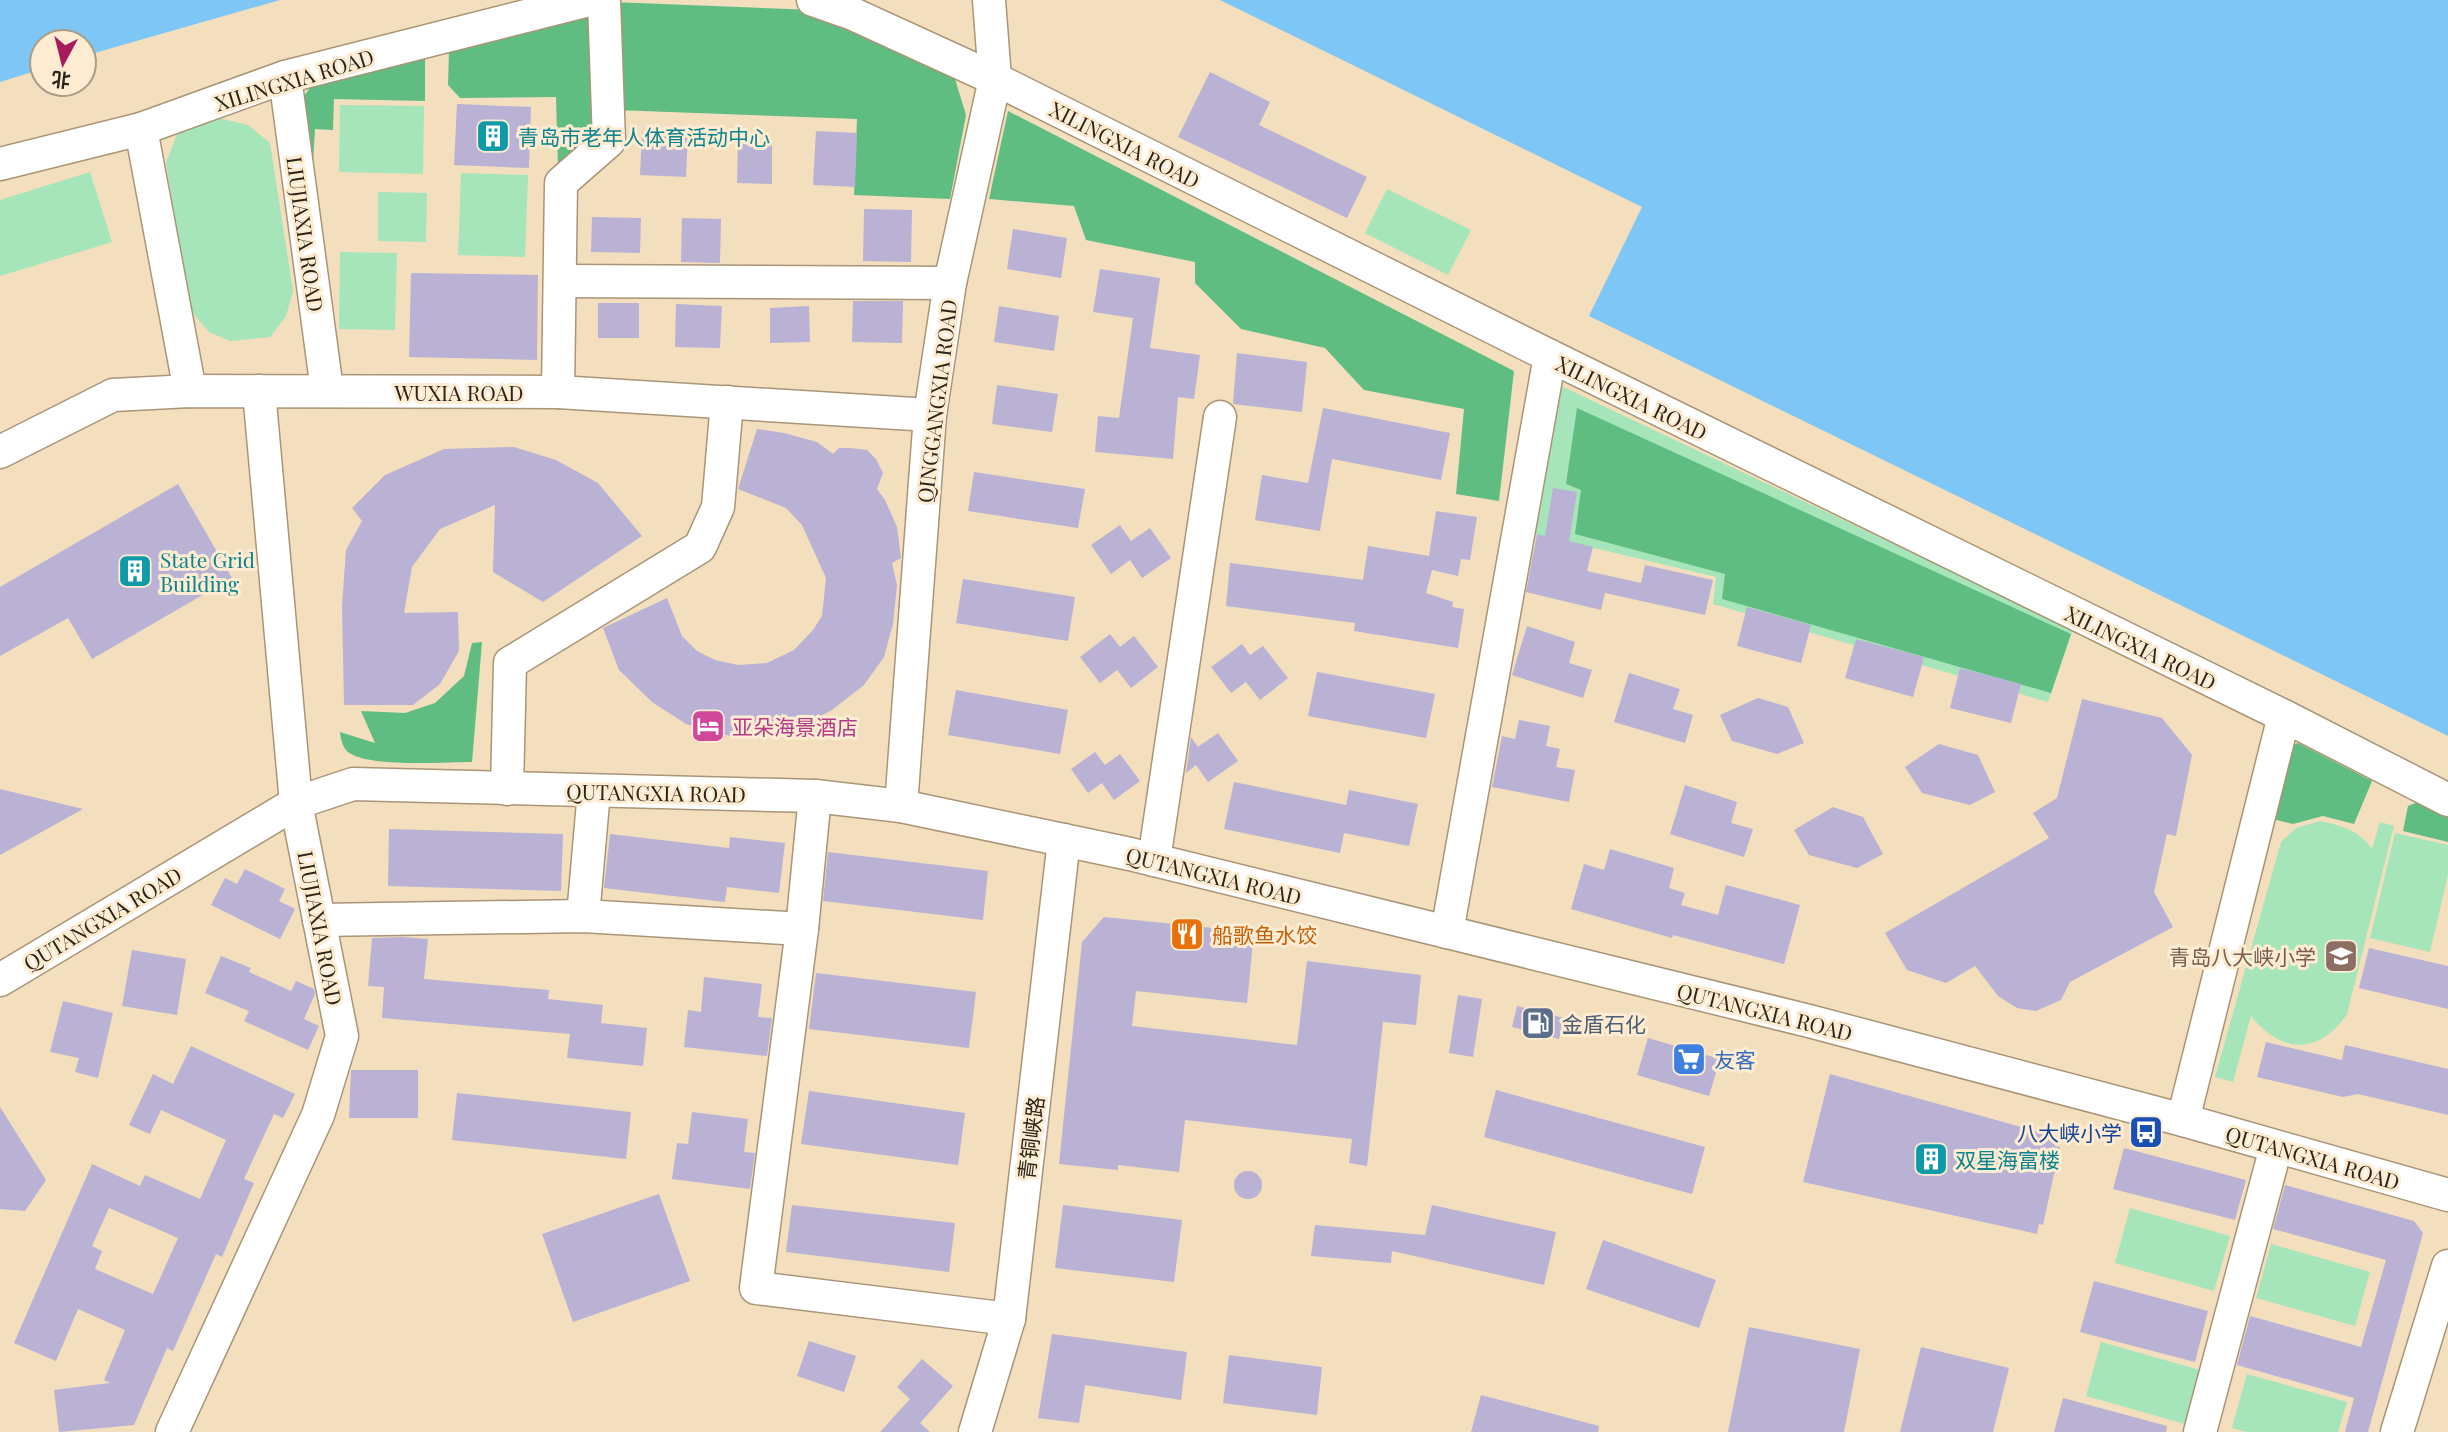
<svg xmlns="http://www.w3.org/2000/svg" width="2448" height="1432" font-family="'Playfair Display','Noto Sans SC',serif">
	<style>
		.green { fill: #a5e5b9 }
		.forest { fill: #5fbd82 }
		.water { fill: #7dc6f6 }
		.building { fill: #b9b2d4; fill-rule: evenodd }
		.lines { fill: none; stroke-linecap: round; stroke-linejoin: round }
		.minor-casing { stroke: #a99577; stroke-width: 35 }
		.minor { stroke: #fff; stroke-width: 32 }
		.labels { text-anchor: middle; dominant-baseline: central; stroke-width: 6; stroke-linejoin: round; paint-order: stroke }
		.street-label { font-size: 21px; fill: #2c2418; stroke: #fdecd2 }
		.culture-label { font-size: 21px; fill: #0d838f; stroke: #fdecd2; text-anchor: start }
		.hotel-label { font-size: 21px; fill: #b23c85; stroke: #fdecd2; text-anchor: start }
		.food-label { font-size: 21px; fill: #c56008; stroke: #fdecd2; text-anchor: start }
		.education-label { font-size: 21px; fill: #785e54; stroke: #fdecd2; text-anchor: end }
		.service-label { font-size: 21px; fill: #4e5e75; stroke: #fdecd2; text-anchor: start }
		.shop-label { font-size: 21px; fill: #366cbe; stroke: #fdecd2; text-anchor: start }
		.transit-label { font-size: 21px; fill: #164399; stroke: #fdecd2; text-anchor: end }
	</style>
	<rect width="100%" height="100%" fill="#f3debe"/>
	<g class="green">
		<polygon points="340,105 424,106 423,174 339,172"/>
		<polygon points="218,118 248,125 270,143 293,291 286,316 270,337 230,341 209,332 189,309 166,162 177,135 192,123"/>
		<polygon points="90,172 112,242 0,276 0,200"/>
		<polygon points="461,173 528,175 525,257 458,255"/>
		<polygon points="1387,189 1471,230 1448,275 1365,233"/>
		<polygon points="378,192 427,193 426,242 378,241"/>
		<polygon points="340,252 397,253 395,330 339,329"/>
		<polygon points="1559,385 2073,629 2048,702 1713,604 1716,577 1531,533"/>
		<path d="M 2320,821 C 2342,826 2359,830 2372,849 L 2380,822 L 2394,826 L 2347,1014 C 2320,1055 2281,1054 2251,1016 L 2233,1082 L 2215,1077 L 2281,842 L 2296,828 Z"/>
		<polygon points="2395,833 2448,845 2448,875 2430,952 2370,938"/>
		<polygon points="2130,1208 2230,1236 2214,1291 2115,1263"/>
		<polygon points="2271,1244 2370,1272 2355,1326 2256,1298"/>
		<polygon points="2101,1342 2200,1370 2185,1424 2086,1396"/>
		<polygon points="2247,1374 2347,1402 2338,1432 2247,1432 2232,1428"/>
	</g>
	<g class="forest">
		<polygon points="611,2 815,10 955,79 966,115 950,199 854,195 857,119 615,110"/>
		<polygon points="595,16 597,126 558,169 556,97 460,98 448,85 449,51"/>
		<polygon points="425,59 425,101 334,99 333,130 315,129 311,194 300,102 311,86"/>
		<polygon points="1008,111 1514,371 1499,501 1456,494 1464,409 1364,390 1325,348 1241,329 1195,283 1195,262 1086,240 1074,206 989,199"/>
		<polygon points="1577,408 2071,634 2051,693 1722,599 1725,574 1575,534 1581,490 1566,484"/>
		<path d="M 482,642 L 472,762 C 444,762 369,768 348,752 C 342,747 341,739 340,732 L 375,743 L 361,711 L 405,713 L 435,703 L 464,676 L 472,643 Z"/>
		<polygon points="2298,743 2372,781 2354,824 2323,816 2293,824 2264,817 2283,748"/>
		<polygon points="2418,802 2448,817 2448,842 2403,831 2408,806"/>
	</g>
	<g class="water">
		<polygon points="0,0 280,0 84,56 84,42 42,42 42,69 0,82"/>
		<polygon points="1220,0 2448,0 2448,736 1589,316 1642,207"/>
	</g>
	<g class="building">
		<polygon points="1210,72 1270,102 1259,125 1367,177 1347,218 1178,137"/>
		<polygon points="457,104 531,107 529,168 454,165"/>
		<polygon points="816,131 857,133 855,187 813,185"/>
		<polygon points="642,133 688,135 686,177 640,175"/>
		<polygon points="738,143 772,144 772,184 737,183"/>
		<polygon points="864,209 912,210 911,262 863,261"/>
		<polygon points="592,217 641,218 640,253 591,252"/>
		<polygon points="682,218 721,219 720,263 681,262"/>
		<polygon points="1013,229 1067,238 1061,278 1007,269"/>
		<polygon points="1100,269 1160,278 1150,348 1200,355 1194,399 1178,397 1173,459 1095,452 1098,416 1119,418 1133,318 1093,312"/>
		<polygon points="411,273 538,275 537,360 409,357"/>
		<polygon points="853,301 903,301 902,343 852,342"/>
		<rect x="598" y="303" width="41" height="35"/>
		<polygon points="676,304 722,306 720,348 675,347"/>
		<polygon points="809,306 810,342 770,343 770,308"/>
		<polygon points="999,306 1059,316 1054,351 994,342"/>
		<polygon points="1237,353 1307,362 1302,412 1233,404"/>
		<polygon points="997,385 1058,394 1052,432 992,424"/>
		<polygon points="1323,408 1450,433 1441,480 1332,459 1320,531 1255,520 1262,475 1308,483"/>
		<polygon points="757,429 784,433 817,442 833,454 839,448 850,448 867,450 876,459 883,473 877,489 885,500 897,527 901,558 892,563 897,585 893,624 884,657 864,685 832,710 787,734 730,736 686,724 652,702 619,670 603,628 667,598 682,636 697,651 715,660 738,665 767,663 794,650 813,630 822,616 826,578 802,525 786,508 738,489"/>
		<polygon points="514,447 556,460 598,483 642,536 543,602 493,572 495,505 440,529 412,567 404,613 458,612 459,651 440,684 413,705 344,705 342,606 346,550 362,521 352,508 385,475 444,449"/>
		<polygon points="974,472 1085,489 1078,528 968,511"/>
		<polygon points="178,484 232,578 92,659 68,618 0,656 0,587"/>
		<polygon points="1553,488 1577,492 1569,541 1593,547 1587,571 1641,583 1645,565 1713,580 1705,615 1605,593 1601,610 1526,592 1537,534 1545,536"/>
		<polygon points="1436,511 1477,517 1470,560 1461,559 1458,576 1432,570 1426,593 1453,602 1452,607 1464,609 1458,648 1354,631 1355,623 1226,606 1230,563 1363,580 1368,546 1429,556"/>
		<polygon points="1120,525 1131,541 1150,528 1171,558 1142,578 1130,560 1111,574 1091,545"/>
		<polygon points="963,579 1075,597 1068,641 956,623"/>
		<polygon points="1747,607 1811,625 1801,663 1737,646"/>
		<polygon points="1527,626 1575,642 1569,663 1592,670 1583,698 1512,675"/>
		<polygon points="1110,634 1120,647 1134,636 1158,667 1131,688 1117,670 1100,683 1080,657"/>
		<polygon points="1856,639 1924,657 1913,697 1845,678"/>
		<polygon points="1242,644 1250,655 1263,646 1288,678 1260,700 1246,682 1231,693 1211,667"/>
		<polygon points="1960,668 2021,684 2011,723 1950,708"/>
		<polygon points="1317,672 1435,694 1426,738 1308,716"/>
		<polygon points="1629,673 1680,689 1673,709 1693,715 1685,743 1614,722"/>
		<polygon points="956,690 1068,710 1060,754 948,735"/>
		<polygon points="1758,698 1788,707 1804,743 1777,754 1732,741 1720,715"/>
		<polygon points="2082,699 2162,718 2192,755 2176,836 2167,834 2154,892 2173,927 2070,982 2061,1000 2036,1011 2017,1008 1998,996 1975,966 1946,983 1907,970 1885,933 2049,838 2033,813 2057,798"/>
		<polygon points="1519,720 1550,726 1546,746 1560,749 1556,767 1575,770 1569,802 1492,787 1502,736 1515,739"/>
		<polygon points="1218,733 1238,761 1208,782 1196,765 1186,773 1191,737 1198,747"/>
		<polygon points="1939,744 1978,755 1995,792 1970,805 1922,793 1905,767"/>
		<polygon points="1095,752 1105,765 1120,754 1140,781 1114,800 1102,783 1088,793 1071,769"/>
		<polygon points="1234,782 1346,805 1349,790 1418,804 1409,846 1344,833 1340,853 1224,829"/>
		<polygon points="1685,785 1737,802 1731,823 1753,829 1744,857 1670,834"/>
		<polygon points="0,789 83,809 0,855"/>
		<polygon points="1833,807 1863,817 1883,854 1857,868 1809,855 1794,830"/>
		<polygon points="389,829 563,834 561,891 388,886"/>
		<polygon points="610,834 729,848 730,837 785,843 779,893 727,887 725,902 604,888"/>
		<polygon points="1610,849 1674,868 1669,888 1685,893 1681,905 1718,915 1726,885 1800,905 1784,964 1673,935 1672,938 1571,909 1584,864 1604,870"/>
		<polygon points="828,852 988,871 983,920 823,901"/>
		<polygon points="245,869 285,889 279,901 295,909 280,939 211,905 225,878 237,884"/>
		<polygon points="1104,917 1254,932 1247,1003 1136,991 1132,1026 1297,1045 1307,961 1421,975 1416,1025 1383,1022 1367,1166 1349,1163 1352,1139 1185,1120 1179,1172 1118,1165 1118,1170 1059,1164 1082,942"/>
		<polygon points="403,937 428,939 424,979 549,990 548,999 603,1005 601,1023 647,1028 643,1066 567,1058 570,1034 382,1018 384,987 368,986 372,938"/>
		<polygon points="2369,948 2448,966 2448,1009 2359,988"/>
		<polygon points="132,950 186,959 177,1015 122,1006"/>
		<polygon points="221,956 251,968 249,972 291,991 296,981 314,989 315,994 304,1019 319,1026 308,1050 244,1021 249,1011 205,993"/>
		<polygon points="816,973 976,992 969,1048 809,1029"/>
		<polygon points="704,977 762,984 758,1017 772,1018 767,1056 684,1047 688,1010 701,1012"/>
		<polygon points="1458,995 1482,999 1473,1057 1449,1053"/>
		<polygon points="63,1001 113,1013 98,1078 75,1072 79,1058 50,1052"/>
		<polygon points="1517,1006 1564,1018 1559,1039 1512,1027"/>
		<polygon points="1648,1038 1720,1059 1709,1096 1637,1075"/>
		<polygon points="2266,1042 2342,1060 2345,1045 2448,1069 2448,1115 2358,1094 2343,1097 2257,1077"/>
		<path d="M 191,1046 L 295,1094 L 283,1118 L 274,1114 L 244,1179 L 254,1183 L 222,1257 L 216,1254 L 173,1351 L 167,1348 L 134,1425 L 59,1432 L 54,1390 L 110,1383 L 104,1380 L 125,1330 L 78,1309 L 56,1361 L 14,1343 L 92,1164 L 140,1186 L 145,1175 L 200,1199 L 226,1140 L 161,1110 L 150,1134 L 129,1125 L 153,1074 L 173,1084 ZM 109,1208 L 178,1238 L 153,1294 L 95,1269 L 102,1251 L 92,1246 Z"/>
		<polygon points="351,1070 418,1070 418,1118 349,1118"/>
		<polygon points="1830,1074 2057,1137 2055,1146 2060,1147 2043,1225 2039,1224 2037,1234 1803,1182"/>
		<polygon points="1496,1090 1705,1147 1692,1194 1484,1137"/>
		<polygon points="809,1091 965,1113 958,1165 801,1144"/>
		<polygon points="457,1093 631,1112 626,1159 452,1140"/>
		<polygon points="0,1107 46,1180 25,1211 0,1209"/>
		<polygon points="692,1112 748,1119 744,1152 755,1153 750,1189 672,1179 677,1143 688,1144"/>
		<polygon points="2124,1148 2246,1180 2235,1220 2113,1189"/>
		<circle cx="1248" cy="1185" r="14"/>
		<polygon points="2285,1185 2414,1221 2423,1233 2368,1432 2345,1432 2354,1398 2237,1365 2250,1316 2361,1347 2386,1260 2273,1229"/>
		<polygon points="659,1194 690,1281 573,1322 542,1234"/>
		<polygon points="792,1205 955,1223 949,1272 786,1252"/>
		<polygon points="1063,1205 1182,1220 1174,1282 1055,1268"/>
		<polygon points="1432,1205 1556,1232 1544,1285 1392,1251 1391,1263 1311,1256 1315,1225 1425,1235"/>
		<polygon points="1603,1240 1716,1280 1699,1328 1586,1289"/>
		<polygon points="2094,1281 2208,1311 2195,1362 2080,1332"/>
		<polygon points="1749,1327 1860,1349 1844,1432 1728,1432"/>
		<polygon points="1052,1334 1187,1352 1181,1400 1085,1385 1079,1423 1038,1418"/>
		<polygon points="809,1341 856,1356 844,1392 797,1376"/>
		<polygon points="1921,1347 2009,1368 1993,1432 1900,1432"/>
		<polygon points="1229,1355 1322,1367 1317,1415 1223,1403"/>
		<polygon points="922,1359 953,1386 920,1423 930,1432 880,1432 910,1399 897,1387"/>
		<polygon points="1481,1395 1599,1426 1598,1432 1471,1432"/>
		<polygon points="2063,1398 2167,1426 2166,1432 2054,1432"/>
	</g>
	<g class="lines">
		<g class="minor-casing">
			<g id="minor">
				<polyline points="813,0 853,14 995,79 1550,356 2284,716 2448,800"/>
				<polyline points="285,77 327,390"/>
				<polyline points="141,129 190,391"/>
				<polyline points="0,164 141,129 285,77 589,0"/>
				<polyline points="560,281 950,283"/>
				<polyline points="558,392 561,183 609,141 604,0"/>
				<polyline points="0,452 113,395 190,391 558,392 930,415"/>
				<polyline points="507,789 510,663 700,547 718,507 727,402"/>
				<polyline points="815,796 802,929 756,1288 1009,1319"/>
				<polyline points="901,806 930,415 950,283 995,79 989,0"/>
				<polyline points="1154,860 1220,417"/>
				<polyline points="583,916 594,791"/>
				<polyline points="319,920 583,916 802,929"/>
				<polyline points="1447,932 1550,356"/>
				<polyline points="0,980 296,803 353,784 815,796 901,806 1130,854 1809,1021 2183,1120 2448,1195"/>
				<polyline points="2183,1120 2284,716"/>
				<polyline points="172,1432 318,1115 342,1036 296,803 259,391"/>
				<polyline points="975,1432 1009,1319 1064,840"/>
				<polyline points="2200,1432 2276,1147"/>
				<polyline points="2397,1432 2448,1266"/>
			</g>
		</g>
		<use href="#minor" class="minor"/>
	</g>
	<defs>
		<g id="building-square" transform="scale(1.75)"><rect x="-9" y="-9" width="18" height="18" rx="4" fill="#0f9aa8" stroke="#fdecd2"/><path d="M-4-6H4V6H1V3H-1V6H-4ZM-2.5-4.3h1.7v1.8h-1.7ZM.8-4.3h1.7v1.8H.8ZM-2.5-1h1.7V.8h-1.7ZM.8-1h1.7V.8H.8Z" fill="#fff"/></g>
		<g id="hotel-square" transform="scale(1.75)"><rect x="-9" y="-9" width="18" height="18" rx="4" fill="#d1479c" stroke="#fdecd2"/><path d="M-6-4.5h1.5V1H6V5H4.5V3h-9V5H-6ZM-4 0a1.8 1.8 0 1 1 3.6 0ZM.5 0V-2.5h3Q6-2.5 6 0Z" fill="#fff"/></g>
		<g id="restaurant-square" transform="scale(1.75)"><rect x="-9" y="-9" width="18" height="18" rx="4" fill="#e8710a" stroke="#fdecd2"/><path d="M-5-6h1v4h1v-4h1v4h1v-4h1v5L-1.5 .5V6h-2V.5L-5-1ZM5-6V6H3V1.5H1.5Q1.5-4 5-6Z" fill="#fff"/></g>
		<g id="school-square" transform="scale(1.75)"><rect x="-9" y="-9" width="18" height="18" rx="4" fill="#8d6e63" stroke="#fdecd2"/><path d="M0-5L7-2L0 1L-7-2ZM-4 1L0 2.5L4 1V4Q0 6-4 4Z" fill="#fff"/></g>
		<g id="fuel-square" transform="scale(1.75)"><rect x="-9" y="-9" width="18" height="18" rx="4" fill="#5c6f8a" stroke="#fdecd2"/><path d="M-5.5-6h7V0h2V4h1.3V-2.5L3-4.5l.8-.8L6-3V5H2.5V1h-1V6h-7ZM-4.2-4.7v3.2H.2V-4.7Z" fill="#fff"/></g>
		<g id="supermarket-square" transform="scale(1.75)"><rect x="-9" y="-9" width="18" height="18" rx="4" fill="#3f7fe0" stroke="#fdecd2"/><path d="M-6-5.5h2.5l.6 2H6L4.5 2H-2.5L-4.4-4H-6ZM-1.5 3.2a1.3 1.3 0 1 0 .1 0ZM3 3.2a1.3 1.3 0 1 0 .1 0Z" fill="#fff"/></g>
		<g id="bus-square" transform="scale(1.75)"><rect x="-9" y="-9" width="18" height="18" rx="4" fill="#1a4fb4" stroke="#fdecd2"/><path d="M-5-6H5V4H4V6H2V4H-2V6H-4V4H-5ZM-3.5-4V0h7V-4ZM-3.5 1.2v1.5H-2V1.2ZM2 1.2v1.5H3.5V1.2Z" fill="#fff"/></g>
	</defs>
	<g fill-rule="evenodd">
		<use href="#building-square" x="493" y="136"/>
		<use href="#building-square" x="135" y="571"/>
		<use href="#hotel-square" x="708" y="726"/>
		<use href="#restaurant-square" x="1187" y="934"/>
		<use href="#school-square" x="2341" y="956"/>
		<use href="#fuel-square" x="1538" y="1023"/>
		<use href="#supermarket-square" x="1689" y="1059"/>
		<use href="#bus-square" x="2146" y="1132"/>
		<use href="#building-square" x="1931" y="1159"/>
	</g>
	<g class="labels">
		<g class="street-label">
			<text transform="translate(294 79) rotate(-17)">XILINGXIA ROAD</text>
			<text transform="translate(1125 144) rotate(27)">XILINGXIA ROAD</text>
			<text transform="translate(306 234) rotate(82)">LIUJIAXIA ROAD</text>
			<text x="459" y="392">WUXIA ROAD</text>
			<text transform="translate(1632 397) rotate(26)">XILINGXIA ROAD</text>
			<text transform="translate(936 401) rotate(-83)">QINGGANGXIA ROAD</text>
			<text transform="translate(2141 647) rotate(26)">XILINGXIA ROAD</text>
			<text transform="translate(656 792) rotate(1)">QUTANGXIA ROAD</text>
			<text transform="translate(1214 875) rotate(14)">QUTANGXIA ROAD</text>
			<text transform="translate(102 918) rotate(-31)">QUTANGXIA ROAD</text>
			<text transform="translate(321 928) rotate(79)">LIUJIAXIA ROAD</text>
			<text transform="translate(1765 1011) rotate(14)">QUTANGXIA ROAD</text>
			<text transform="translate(1030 1138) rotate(-83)">青铜峡路</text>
			<text transform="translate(2313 1157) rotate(16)">QUTANGXIA ROAD</text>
		</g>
		<g class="culture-label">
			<text x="518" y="136">青岛市老年人体育活动中心</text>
			<text x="160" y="559">State Grid<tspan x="160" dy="24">Building</tspan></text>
			<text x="1955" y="1159">双星海富楼</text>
		</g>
		<g class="hotel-label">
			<text x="732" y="726">亚朵海景酒店</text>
		</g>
		<g class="food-label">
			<text x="1212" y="934">船歌鱼水饺</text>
		</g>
		<g class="education-label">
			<text x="2316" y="956">青岛八大峡小学</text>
		</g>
		<g class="service-label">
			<text x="1562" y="1023">金盾石化</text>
		</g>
		<g class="shop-label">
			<text x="1714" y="1059">友客</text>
		</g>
		<g class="transit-label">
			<text x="2122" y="1132">八大峡小学</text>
		</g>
	</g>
	<g transform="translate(63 63) rotate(187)"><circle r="33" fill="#fdecd2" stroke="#a99c88" stroke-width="2"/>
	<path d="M0-5L12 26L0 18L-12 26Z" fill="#a71b5d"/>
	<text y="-10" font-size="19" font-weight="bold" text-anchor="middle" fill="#2c2418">北</text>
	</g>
</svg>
